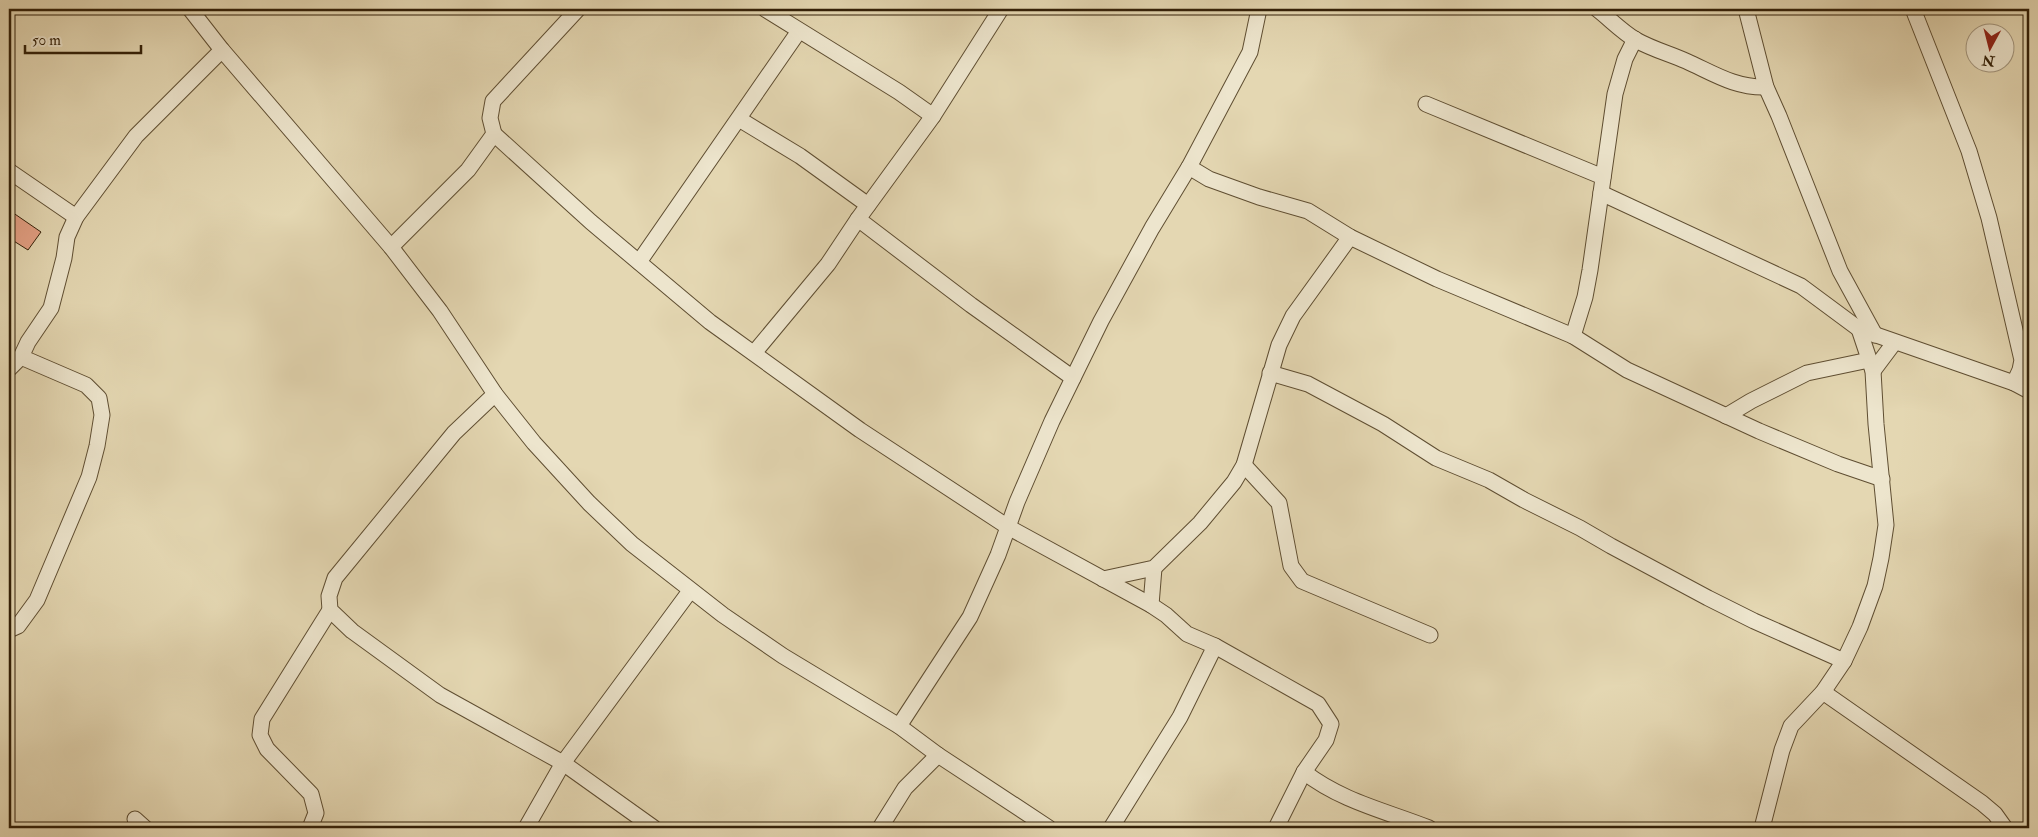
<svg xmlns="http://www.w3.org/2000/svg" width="2038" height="837" font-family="'IM FELL Double Pica',serif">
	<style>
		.building { fill: #e4a084; stroke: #332008 }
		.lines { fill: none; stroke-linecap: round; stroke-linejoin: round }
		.street-casing { stroke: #5f4e32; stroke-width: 17 }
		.street { stroke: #ede5cd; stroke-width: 15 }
	</style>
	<rect width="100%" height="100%" fill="#e4d7b2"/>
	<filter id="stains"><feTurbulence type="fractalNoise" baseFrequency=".004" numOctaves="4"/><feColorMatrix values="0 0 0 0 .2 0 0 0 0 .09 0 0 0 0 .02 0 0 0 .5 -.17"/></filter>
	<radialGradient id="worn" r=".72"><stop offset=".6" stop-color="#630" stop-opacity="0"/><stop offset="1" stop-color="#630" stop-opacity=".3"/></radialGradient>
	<polygon class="building" points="9,210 41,232 28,250 9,238"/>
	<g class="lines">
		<g class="street-casing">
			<g id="street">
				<polyline points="190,9 222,50 391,247 440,311 495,394 534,443 589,503 632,544 723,615 783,656 899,726 938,755 1049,828"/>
				<polyline points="765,9 899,92 933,116"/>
				<path d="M 1597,9 C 1610,19 1622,32 1636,40 C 1652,49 1670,54 1686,61 C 1713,73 1735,88 1766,87"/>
				<polyline points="1746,9 1766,87 1779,116 1840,271 1875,335"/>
				<polyline points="1913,9 1969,151 1989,218 2022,360 2020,370 2014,383"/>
				<polyline points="1426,104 1603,177"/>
				<polyline points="739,119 800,156 868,205"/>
				<polyline points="494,134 490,118 493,101 578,9"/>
				<polyline points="1189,167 1209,179 1259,197 1308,211 1350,237 1437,279 1573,336 1627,370 1759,431 1838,464 1882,479"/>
				<polyline points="9,171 76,217"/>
				<polyline points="1601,193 1801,286 1859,329 2014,383 2029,391"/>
				<polyline points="858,219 971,305 1073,378"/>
				<polyline points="391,247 468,170 494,134 591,222 710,322 860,430 1008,527 1151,605 1166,615 1187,634 1215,646 1180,717 1111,828"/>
				<polyline points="639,262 799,31"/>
				<polyline points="1573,336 1585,297 1590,270 1615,94 1625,59 1635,39"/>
				<polyline points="754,353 828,264 858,219 933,116 1001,9"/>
				<polyline points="9,369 21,357 28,342 51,308 64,258 67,237 76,217 136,136 222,50"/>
				<polyline points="1873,371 1894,343"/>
				<polyline points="1270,373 1308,384 1383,424 1436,458 1489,480 1524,500 1580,528 1611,546 1708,598 1754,621 1844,661"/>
				<polyline points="495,394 454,433 335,578 329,596 330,610 352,631 440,695 563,763 654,828"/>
				<polyline points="1726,416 1751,401 1807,373 1869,360"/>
				<polyline points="1244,465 1279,503 1291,566 1302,581 1430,635"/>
				<polyline points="1103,579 1154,568 1200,523 1234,482 1244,465 1279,345 1293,316 1350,237"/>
				<polyline points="1151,605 1154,568"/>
				<polyline points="9,630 18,626 37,600 89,477 97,446 102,415 99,398 86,385 21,357"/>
				<polyline points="1215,646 1318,704 1331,724 1326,740 1304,772 1276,828"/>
				<polyline points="1823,692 1982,803 1995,814 2005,828"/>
				<polyline points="899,726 970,617 998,555 1017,502 1052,421 1101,321 1152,228 1189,167 1250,52 1259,9"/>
				<path d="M 1304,772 C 1341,801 1386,811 1429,828"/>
				<polyline points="135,819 145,828"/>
				<polyline points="310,828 316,813 311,794 267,749 260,735 262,719 330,610"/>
				<polyline points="526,828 563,763 690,591"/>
				<polyline points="880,828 905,788 938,755"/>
				<polyline points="1762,828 1782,750 1791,726 1823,692 1844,661 1860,627 1875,586 1881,558 1886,525 1876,424 1873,371 1859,329"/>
			</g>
		</g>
		<use href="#street" class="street"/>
	</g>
	<rect width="2038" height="837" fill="none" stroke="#e4d7b2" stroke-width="30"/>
	<rect x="10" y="10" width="2018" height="817" fill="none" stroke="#332008" stroke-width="2.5"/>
	<rect x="15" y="15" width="2008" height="807" fill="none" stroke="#332008"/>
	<g transform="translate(1990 48) rotate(187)"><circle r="24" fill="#ede5cd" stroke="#a3967e"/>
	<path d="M0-4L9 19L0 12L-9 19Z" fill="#8f2418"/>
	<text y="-8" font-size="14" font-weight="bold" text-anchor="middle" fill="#332008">N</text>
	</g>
	<path d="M25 45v8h116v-8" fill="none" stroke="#332008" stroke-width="2.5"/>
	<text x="32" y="45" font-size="15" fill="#332008" stroke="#ede5cd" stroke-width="4" paint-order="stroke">50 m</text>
	<rect width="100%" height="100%" filter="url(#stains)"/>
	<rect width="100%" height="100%" fill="url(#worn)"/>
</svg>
